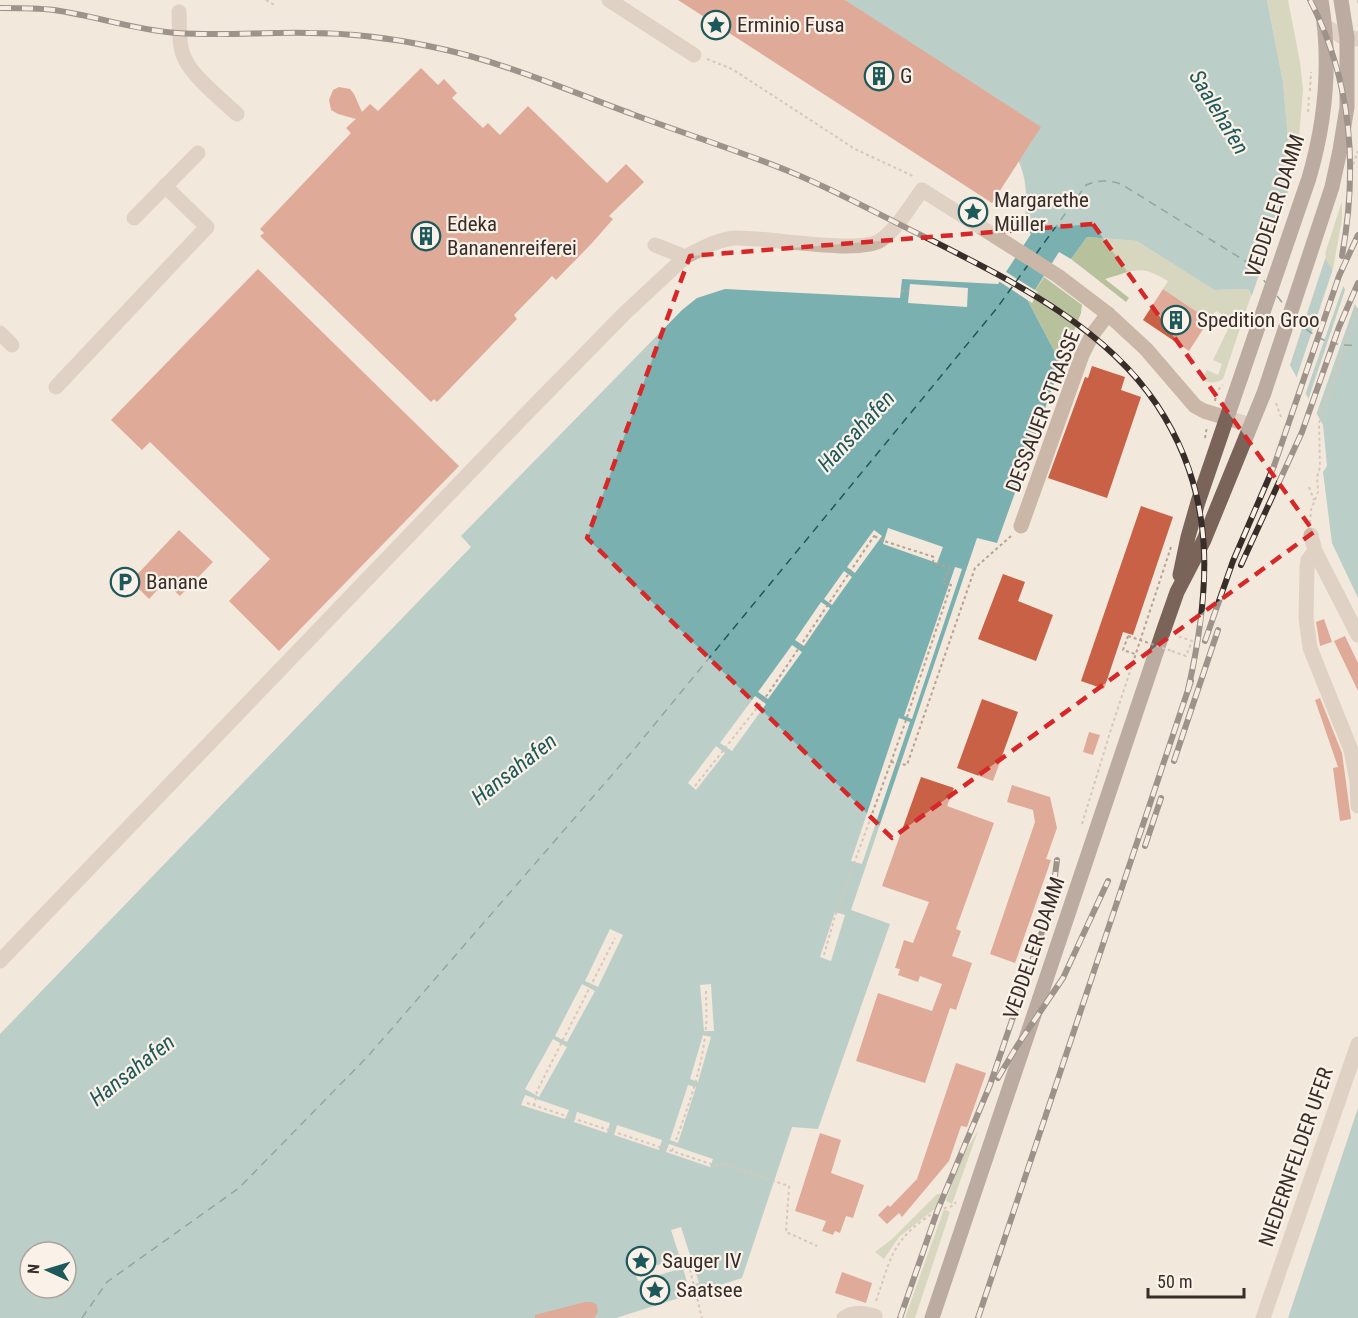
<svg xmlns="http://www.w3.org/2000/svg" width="1358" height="1318" font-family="'Roboto Condensed',sans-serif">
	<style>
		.green { fill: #b7c29c }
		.water { fill: #7bb0b0; fill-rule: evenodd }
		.pier { fill: #f3e8dc }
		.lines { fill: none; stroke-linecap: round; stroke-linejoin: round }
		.ferry { stroke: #1d585a; stroke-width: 1.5; stroke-dasharray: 8 6; stroke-linecap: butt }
		.building { fill: #c86145 }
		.path { stroke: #b7a192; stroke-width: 2; stroke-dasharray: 3 3; stroke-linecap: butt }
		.minor { stroke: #cbb7a8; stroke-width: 15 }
		.major { stroke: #7a6359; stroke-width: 15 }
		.rail-casing { stroke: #382d28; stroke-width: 6 }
		.rail { stroke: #faf2e9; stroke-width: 4; stroke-dasharray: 11; stroke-linecap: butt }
		.path-bridge { stroke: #b7a192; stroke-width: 2; stroke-dasharray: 3 3; stroke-linecap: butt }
		.marked { fill: none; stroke: #d62828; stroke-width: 4.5; stroke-dasharray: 12 8; stroke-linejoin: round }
		.labels { text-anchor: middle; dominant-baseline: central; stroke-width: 4.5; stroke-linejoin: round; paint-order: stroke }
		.poi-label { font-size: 21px; fill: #382d28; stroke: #faf2e9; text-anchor: start }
		.street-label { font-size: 21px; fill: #382d28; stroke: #faf2e9 }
		.water-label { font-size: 22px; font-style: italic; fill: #1d585a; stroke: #faf2e9 }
	</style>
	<rect width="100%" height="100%" fill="#f3e8dc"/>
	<g class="green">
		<polygon points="1267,0 1288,0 1300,62 1303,90 1299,137 1292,142 1292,149 1289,150 1283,82"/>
		<polygon points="1342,201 1342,219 1333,269 1331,270 1324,257"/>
		<path d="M 1087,237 L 1137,241 L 1214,290 L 1248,289 L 1251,296 L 1223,379 C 1216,383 1209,384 1202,379 L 1207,370 L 1218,375 L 1222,364 L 1213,360 L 1232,321 L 1216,311 L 1209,320 L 1163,289 L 1168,281 C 1140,264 1135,270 1105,279 L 1129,298 L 1126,302 L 1071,259 Z"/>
		<polygon points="1044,277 1082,305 1081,313 1061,364 1028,301"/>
		<polygon points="978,1131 952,1204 946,1201 961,1158"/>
		<polygon points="937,1194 941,1194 936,1208 899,1237 884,1259 875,1252 892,1239"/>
		<polygon points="944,1209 950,1212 915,1318 905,1318"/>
	</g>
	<g class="water">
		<path d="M 845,0 L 1267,0 L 1283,82 L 1289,150 L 1288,182 L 1324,257 L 1358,309 L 1358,598 L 1332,543 L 1323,472 L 1327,466 L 1323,425 L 1248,289 L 1214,290 L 1137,241 L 1087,237 L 1071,259 L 1059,252 L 1028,301 L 1061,364 L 997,543 L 977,538 L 851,910 L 890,924 L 818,1129 L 792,1127 L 742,1278 L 616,1318 L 0,1318 L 0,1034 L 471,547 L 461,536 L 682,310 L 697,298 L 725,289 L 900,298 L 902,279 L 998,284 L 1031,234 L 1024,228 C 1027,204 1028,183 1019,162 ZM 30,1252 L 66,1252 L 66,1288 L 30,1288 Z"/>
		<polygon points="1358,1108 1358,1318 1288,1318"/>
	</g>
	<g class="pier">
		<polygon points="1291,183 1326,256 1289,368 1251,298"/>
		<polygon points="1333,269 1344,284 1304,398 1295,382"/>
		<polygon points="1003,270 1038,292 1032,303 997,280"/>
		<polygon points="910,284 968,288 967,307 908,303"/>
		<polygon points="1346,287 1356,301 1315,418 1307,403"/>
		<polygon points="888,528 943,547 937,563 883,544"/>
		<polygon points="874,530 882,536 855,573 847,567"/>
		<polygon points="955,567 962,569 912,719 904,716"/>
		<polygon points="844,571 852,577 832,605 824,599"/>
		<polygon points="821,602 830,608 804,646 795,640"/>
		<polygon points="792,645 802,652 768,699 758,692"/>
		<polygon points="755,696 766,704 732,751 720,743"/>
		<polygon points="899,718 910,722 862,864 851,861"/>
		<polygon points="716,746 725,753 696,790 688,783"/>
		<polygon points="835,912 845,915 831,961 820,957"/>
		<polygon points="610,929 623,935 598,987 585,981"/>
		<polygon points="582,984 595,991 567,1042 555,1036"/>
		<polygon points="711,984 714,1031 704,1031 700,985"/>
		<polygon points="703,1035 711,1037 698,1082 690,1079"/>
		<polygon points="553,1039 567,1047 539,1097 525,1089"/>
		<polygon points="688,1085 696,1087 678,1143 670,1140"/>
		<polygon points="525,1095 569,1110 565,1119 521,1105"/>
		<polygon points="577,1112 610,1123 607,1133 574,1122"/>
		<polygon points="617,1125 662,1140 659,1150 614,1135"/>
		<polygon points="669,1144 713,1159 710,1167 666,1152"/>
		<polygon points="681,1227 699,1283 688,1286 683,1268 638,1281 635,1272 680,1258 671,1230"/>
	</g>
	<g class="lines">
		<g class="ferry">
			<path d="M 1036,254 L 1086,185 C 1098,180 1108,180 1121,184 L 1250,264 L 1266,283"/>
			<polyline points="1277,296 1285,306"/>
			<path d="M 1296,319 C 1313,338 1332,347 1358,345"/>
			<polyline points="82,1318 107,1282 239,1188 369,1055 631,753 997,308 1028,265"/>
		</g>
	</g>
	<g class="building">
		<polygon points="678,0 845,0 1041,127 992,203"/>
		<polygon points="421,68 438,85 444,79 457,93 452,98 483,128 488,123 500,135 528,106 607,183 626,164 644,182 609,216 613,219 593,242 556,280 552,276 514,315 517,319 437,402 434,399 431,402 260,236 264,233 260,229 351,133 346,128 356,119 338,114 331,110 329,100 333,90 339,87 350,89 354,94 362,112 370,104 378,111"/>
		<polygon points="258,269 459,466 279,651 229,601 270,559 150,442 142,450 111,420"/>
		<polygon points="1163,289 1209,320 1189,351 1143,320"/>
		<polygon points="1092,366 1125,377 1121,390 1141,397 1107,498 1048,478 1085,377 1088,378"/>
		<polygon points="1141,506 1173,517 1133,635 1123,632 1104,689 1081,681"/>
		<polygon points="179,530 213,562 180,596 165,582 149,599 131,581"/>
		<polygon points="1003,574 1025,582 1018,601 1053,615 1036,661 978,639"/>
		<polygon points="1324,619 1332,642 1320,646 1316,622"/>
		<polygon points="1345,636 1358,663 1358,691 1334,641"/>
		<polygon points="1320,698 1342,753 1351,819 1340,821 1333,768 1338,767 1315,700"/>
		<polygon points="982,699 1018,712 993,781 957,768"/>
		<polygon points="1089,732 1100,735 1093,755 1083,752"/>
		<polygon points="921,777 954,788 947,806 994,823 956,929 961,931 952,956 972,963 956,1010 950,1008 925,1083 856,1061 878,993 932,1011 942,984 920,976 918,982 898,975 900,969 895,968 904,940 913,943 929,902 882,886"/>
		<polygon points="1012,785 1050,797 1057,828 1046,859 1051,860 1015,963 990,954 1035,822 1033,810 1007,802"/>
		<polygon points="956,1063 986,1073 967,1127 961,1126 949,1161 902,1217 899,1213 887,1224 878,1215 888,1205 890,1207 917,1179"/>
		<polygon points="820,1133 841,1140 831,1173 864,1185 853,1218 846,1216 840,1233 835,1231 833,1235 822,1231 826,1221 795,1211"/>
		<polygon points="842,1272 872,1283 866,1303 835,1293"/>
		<polygon points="585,1302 592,1302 597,1305 598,1313 594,1318 535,1318 535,1315"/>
	</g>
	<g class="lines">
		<g class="path">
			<polyline points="266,0 276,6"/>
			<polyline points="1358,0 1358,4"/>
			<polyline points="707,59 732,69 855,149 915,177"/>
			<polyline points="1310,91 1311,72"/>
			<polyline points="1308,112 1309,96"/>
			<polyline points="1351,170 1358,151"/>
			<polyline points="901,291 909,291"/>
			<polyline points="1215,401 1217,391 1223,385"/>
			<polyline points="1276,403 1281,417"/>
			<polyline points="1205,438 1207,426"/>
			<polyline points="1309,487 1314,500"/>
			<polyline points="1310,523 1311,510 1318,492 1317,477 1320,467 1319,423 1358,309"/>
			<polyline points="1128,636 1123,650 1135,654"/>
			<polyline points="1172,651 1186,656 1192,641 1177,636"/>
			<polyline points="891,762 907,765 975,568 1011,536"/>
			<polyline points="695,786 768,694 874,536 875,537"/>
			<polyline points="1082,824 1112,726 1171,547"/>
			<polyline points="824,955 835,916 904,726 951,585 943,583 949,568 933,562 934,557 887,542 874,536"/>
			<polyline points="527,1103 717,1166 722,1164 789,1186 786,1232 817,1246"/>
			<polyline points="534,1106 537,1091 615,938"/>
			<path d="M 672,1151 C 686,1112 703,1069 706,1026 C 707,1014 706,1002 706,989"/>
			<polyline points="692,1261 688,1262 702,1318"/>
			<path d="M 876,1301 C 889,1265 890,1244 923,1220 C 934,1212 938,1209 953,1206 L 956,1202"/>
		</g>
		<g class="minor">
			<polyline points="609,0 694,55"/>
			<path d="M 179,12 C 180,27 178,46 185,59 C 192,76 223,101 237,114"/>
			<polyline points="1324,25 1341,36 1358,39"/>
			<polyline points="134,218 198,153"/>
			<path d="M 685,257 C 701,249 718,239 736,238 C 768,237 860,255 881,240 C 898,228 910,206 922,190 L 1058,276 L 1108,314 L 1146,349 L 1195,406 L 1204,411 L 1250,425"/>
			<polyline points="0,333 12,345"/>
			<polyline points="56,387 207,227 165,186"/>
			<polyline points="1021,526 1082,355 1092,335 1108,314"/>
			<polyline points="1311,535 1315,551 1358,635"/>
			<polyline points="1315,551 1308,560 1307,568 1306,618 1310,648 1351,750 1357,781 1358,806"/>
			<polyline points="0,961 523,417 625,313 685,257 655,245"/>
			<path d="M 844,1318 C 854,1311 863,1313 875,1316 L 874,1318"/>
			<polyline points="1263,1318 1358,1044"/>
		</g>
		<g class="major">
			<path d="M 1180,575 L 1188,537 L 1198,502 L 1309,178 C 1326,120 1331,59 1321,0"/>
			<polyline points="932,1318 1163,632 1177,592 1204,540 1264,393 1332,187 1340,150 1347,107 1347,38 1341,0"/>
		</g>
		<g class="rail-casing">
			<g id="rail">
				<path d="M 1310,0 C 1352,82 1358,167 1342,256"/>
				<path d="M 0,8 C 18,8 36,8 54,10 C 96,16 135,30 177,33 C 221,36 265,32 309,33 C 351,33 392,38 433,47 C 501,61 567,90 632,114 C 685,134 740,151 793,173 C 841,193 887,219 933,241 C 1014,282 1105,327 1157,405 C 1217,496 1211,588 1188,690"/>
				<polyline points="1241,565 1302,432 1339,327 1358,283"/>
				<polyline points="1205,641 1233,561 1274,466 1339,276 1358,235"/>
				<polyline points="1174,761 1218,630"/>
				<polyline points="1145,846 1161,798"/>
				<polyline points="998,1078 1017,1046 1063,978 1108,881"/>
				<polyline points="900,1318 938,1209 990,1085 1045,923 1053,891 1057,860"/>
				<polyline points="978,1318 1191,681"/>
			</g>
		</g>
		<use href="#rail" class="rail"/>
		<polyline class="path-bridge" points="1128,636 1172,651"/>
	</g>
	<path d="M0 0H1358V1318H0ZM 1093,224 L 1314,532 L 892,838 L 587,538 L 690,256 Z" fill="#f3e8dc" fill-opacity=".55" fill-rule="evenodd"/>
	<path class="marked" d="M 1093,224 L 1314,532 L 892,838 L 587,538 L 690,256 Z"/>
	<defs>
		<g id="sight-ring" transform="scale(1.5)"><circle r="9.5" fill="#faf2e9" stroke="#1d585a" stroke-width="1.5"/><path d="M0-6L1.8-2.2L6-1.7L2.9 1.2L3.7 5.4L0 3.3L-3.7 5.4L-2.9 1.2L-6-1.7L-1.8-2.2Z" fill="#1d585a"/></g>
		<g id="building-ring" transform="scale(1.5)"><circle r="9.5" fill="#faf2e9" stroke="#1d585a" stroke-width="1.5"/><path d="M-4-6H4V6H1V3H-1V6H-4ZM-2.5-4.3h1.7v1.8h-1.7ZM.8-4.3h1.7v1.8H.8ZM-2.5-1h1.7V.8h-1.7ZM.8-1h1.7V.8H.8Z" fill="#1d585a"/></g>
		<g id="parking-ring" transform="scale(1.5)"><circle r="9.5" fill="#faf2e9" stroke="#1d585a" stroke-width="1.5"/><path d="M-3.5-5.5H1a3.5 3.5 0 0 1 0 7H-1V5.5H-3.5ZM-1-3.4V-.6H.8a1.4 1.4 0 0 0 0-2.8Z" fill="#1d585a"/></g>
	</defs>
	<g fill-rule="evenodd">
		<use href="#sight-ring" x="716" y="25"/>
		<use href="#building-ring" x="879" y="76"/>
		<use href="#sight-ring" x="973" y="212"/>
		<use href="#building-ring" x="426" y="236"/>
		<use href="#building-ring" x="1176" y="320"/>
		<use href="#parking-ring" x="125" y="582"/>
		<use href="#sight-ring" x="641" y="1261"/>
		<use href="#sight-ring" x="655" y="1290"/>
	</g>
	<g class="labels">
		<g class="poi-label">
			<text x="737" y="25">Erminio Fusa</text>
			<text x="900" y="76">G</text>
			<text x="994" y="200">Margarethe<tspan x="994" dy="24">Müller</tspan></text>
			<text x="447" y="224">Edeka<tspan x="447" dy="24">Bananenreiferei</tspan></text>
			<text x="1197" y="320">Spedition Groo</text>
			<text x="146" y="582">Banane</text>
			<text x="662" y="1261">Sauger IV</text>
			<text x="676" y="1290">Saatsee</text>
		</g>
		<g class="street-label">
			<text transform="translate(1275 206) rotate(-72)">VEDDELER DAMM</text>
			<text transform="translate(1043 411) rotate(-69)">DESSAUER STRASSE</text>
			<text transform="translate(1034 948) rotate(-71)">VEDDELER DAMM</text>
			<text transform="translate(1296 1157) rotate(-71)">NIEDERNFELDER UFER</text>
		</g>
		<g class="water-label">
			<text transform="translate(1219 112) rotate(59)">Saalehafen</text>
			<text transform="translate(856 431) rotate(-47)">Hansahafen</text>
			<text transform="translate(514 769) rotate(-38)">Hansahafen</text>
			<text transform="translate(132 1070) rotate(-38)">Hansahafen</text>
		</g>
	</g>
	<g transform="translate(48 1270) rotate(274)"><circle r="28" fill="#faf2e9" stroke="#aca39c" stroke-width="1.5"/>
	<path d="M0-4.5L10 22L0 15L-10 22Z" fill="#1d585a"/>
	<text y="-9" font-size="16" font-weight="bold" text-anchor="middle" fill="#382d28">N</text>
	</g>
	<path d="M1148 1288v9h96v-9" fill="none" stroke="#382d28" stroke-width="3"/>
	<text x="1157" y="1288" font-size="18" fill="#382d28" stroke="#faf2e9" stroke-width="4.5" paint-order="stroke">50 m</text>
</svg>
